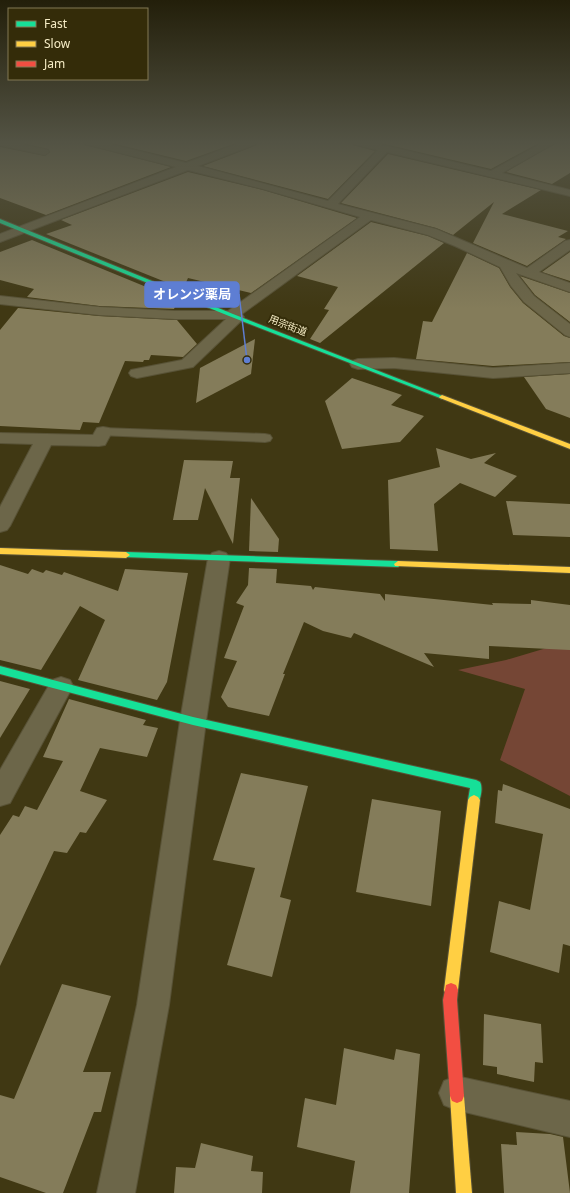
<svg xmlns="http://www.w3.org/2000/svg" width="570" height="1193" font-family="'Noto Sans','Noto Sans JP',sans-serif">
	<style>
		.green { fill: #754635 }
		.building { fill: #847c5a }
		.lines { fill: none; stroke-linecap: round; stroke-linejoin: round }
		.lane-casing { stroke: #585236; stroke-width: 2 }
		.street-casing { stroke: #585236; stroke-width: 2 }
		.fast-casing { stroke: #585236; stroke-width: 2 }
		.slow-casing { stroke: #585236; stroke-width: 2 }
		.jam-casing { stroke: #585236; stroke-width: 2 }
		.lane { fill: #6c6649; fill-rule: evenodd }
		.street { fill: #6c6649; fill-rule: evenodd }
		.fast { fill: #16e098; fill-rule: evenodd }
		.slow { fill: #ffcf43; fill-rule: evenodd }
		.jam { fill: #f24e42; fill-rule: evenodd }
		.labels { text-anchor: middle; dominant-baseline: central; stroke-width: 4; stroke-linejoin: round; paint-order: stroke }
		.far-street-label { font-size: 10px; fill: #f6edc6; stroke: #342c09 }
		.leader { fill: none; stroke: #5e7ed3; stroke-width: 1.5 }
		.callout-dot { fill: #5e7ed3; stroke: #342c09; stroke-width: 1.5 }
		.callout { fill: #5e7ed3; stroke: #5e7ed3; stroke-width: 1.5 }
		.callout-label { font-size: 13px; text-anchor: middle; font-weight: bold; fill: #fff }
	</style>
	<rect width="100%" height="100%" fill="#403813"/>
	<polygon class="green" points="570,641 570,796 500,760 525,689 458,670 506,660"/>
	<g class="building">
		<polygon points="18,142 83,142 85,145 171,167 46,215 0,198 0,147 45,156 50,152 48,149"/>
		<polygon points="107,142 239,142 186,161"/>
		<polygon points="258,142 351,142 353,145 375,151 328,199 203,166 257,145"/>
		<polygon points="376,142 541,142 491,169"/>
		<polygon points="558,142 570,142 570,173 552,184 506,172"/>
		<polygon points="388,154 541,190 502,214 568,231 558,237 566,239 527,266 473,243 494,202 453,235 436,228 341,203"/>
		<polygon points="188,172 263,190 357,218 251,293 188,278 183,289 46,234 72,225 61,220"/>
		<polygon points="371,222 428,236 444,243 320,343 310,339 329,310 324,309 338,287 297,276"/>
		<polygon points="32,240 178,300 174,309 99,306 27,297 34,289 0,280 0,252"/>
		<polygon points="570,252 570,281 542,272"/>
		<polygon points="467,253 499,268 510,287 523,303 564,336 570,338 570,362 493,366 416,359 423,321 432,322"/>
		<polygon points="520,276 570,293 570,322 535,295"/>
		<polygon points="18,308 99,316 177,320 197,344 183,357 151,355 149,360 144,360 143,362 125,361 99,423 83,422 80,430 0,426 0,330"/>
		<polygon points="255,339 251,374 196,403 200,368"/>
		<polygon points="570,374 570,418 546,409 524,377"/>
		<polygon points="352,378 402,395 391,405 424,416 400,442 342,449 325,401"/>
		<polygon points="436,448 471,459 496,453 484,463 517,476 495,497 460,483 434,504 438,551 390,549 388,480 440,467"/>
		<polygon points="184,460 233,461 230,478 240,478 233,544 205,488 198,520 173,520"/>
		<polygon points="251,498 279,539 278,552 249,551"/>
		<polygon points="506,501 570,504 570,537 513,535"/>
		<polygon points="0,565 28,574 32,569 43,573 46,570 62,575 64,572 118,591 125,569 188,573 167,682 157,700 78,680 105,620 80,606 41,670 0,660"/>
		<polygon points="249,568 277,569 276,583 311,586 313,590 315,587 380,594 385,601 385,594 493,605 492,603 531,604 531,600 570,605 570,650 489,646 489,659 424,653 434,667 354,633 351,638 323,631 304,622 283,674 285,674 269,716 228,707 221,697 237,661 224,658 244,606 236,603 248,585"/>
		<polygon points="0,681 30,689 0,738"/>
		<polygon points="69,699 146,720 143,725 158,728 147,757 100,748 80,791 107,800 86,833 80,832 67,853 54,851 0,966 0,835 13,815 19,817 25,806 37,810 63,761 43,757"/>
		<polygon points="241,773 308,786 280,897 291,900 272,977 227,965 255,868 213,860"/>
		<polygon points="503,784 570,809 570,946 563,944 559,973 490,952 499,901 530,910 543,834 495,823 498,790 502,791"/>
		<polygon points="372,799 441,811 431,906 356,892"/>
		<polygon points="62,984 111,996 83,1072 111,1072 101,1112 94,1112 63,1193 46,1193 0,1177 0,1095 14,1099"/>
		<polygon points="484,1014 541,1024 543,1063 535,1062 534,1082 497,1074 497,1067 483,1065"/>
		<polygon points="344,1048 394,1060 396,1049 420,1054 409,1193 350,1193 355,1161 297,1147 305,1098 336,1105"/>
		<polygon points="516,1132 550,1134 563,1137 570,1193 504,1193 501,1144 517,1145"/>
		<polygon points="201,1143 253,1156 251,1171 263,1172 262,1193 174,1193 176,1167 195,1168"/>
	</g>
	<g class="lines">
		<g class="lane-casing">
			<g id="lane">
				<polygon points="0,142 11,142 48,150 49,152 45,155 0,145"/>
				<polygon points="103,428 265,434 270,435 272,438 270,441 265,442 98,435 96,432 98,429"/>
			</g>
		</g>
		<g class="street-casing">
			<g id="street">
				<polygon points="84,142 101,142 186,163 243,142 257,142 256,144 198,166 328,201 378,150 353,144 352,142 370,142 491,171 544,142 557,142 502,173 570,190 570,196 387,152 338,204 436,229 527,268 565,241 570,240 570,250 539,272 570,283 570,292 516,273 534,296 570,324 570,337 565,335 524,302 511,286 500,267 455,246 428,235 371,220 242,314 244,317 242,320 193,367 137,378 131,376 129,373 131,370 182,360 226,319 175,319 99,315 0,304 0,296 99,307 175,311 228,311 360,217 263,189 188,170 0,242 0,234 176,167 85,144"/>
				<polygon points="394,358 493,368 570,363 570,373 493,378 394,368 358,369 352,367 350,364 352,361 358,359"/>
				<polygon points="103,427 109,428 112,432 105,445 99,446 51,445 10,526 7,530 0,532 0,507 33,444 0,443 0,433 93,435 97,428"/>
				<polygon points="219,551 226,553 230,558 206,721 169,1005 135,1193 97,1193 137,1005 180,721 208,558 212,553"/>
				<polygon points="61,677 70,680 73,686 10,803 0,806 0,770 52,680"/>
				<polygon points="456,1076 570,1101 570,1137 456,1110 444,1105 439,1093 444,1081"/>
			</g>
		</g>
		<g class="fast-casing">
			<g id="fast">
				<polygon points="0,219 233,314 445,397 442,399 440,398 229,316 0,223"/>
				<polygon points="126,552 398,561 402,564 398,567 123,557 122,555 123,553"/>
				<path d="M 0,666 L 193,717 L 476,780 L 480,782 C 483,787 481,798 478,803 L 474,805 L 470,803 L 468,800 L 470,788 L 193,725 L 0,674 Z"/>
			</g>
		</g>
		<g class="slow-casing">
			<g id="slow">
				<polygon points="442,395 570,444 570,449 440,398 439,397"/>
				<polygon points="0,548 126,552 130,555 126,558 0,554"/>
				<polygon points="398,561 570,567 570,573 395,566 394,564"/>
				<polygon points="474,795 478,797 480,800 458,990 456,995 451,997 446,995 444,990 468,800 470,797"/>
				<polygon points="457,1089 462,1091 464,1096 472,1193 456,1193 450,1096 452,1091"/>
			</g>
		</g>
		<g class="jam-casing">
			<polygon id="jam" points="451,983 456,985 458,990 457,1000 464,1096 462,1101 457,1103 452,1101 450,1096 443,1000 446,985"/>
		</g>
		<use href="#lane" class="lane"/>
		<use href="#street" class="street"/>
		<use href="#fast" class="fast"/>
		<use href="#slow" class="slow"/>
		<use href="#jam" class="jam"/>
	</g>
	<linearGradient id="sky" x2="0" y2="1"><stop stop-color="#231f0a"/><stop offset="0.46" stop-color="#535344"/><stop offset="1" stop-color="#535344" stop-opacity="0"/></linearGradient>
	<rect width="570" height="309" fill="url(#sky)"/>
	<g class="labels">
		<g class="far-street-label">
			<text transform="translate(288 325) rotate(21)">用宗街道</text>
		</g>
	</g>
	<path class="leader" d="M247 360L239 294"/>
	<circle class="callout-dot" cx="247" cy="360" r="4"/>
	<rect class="callout" x="145" y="282" width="94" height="25" rx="4"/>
	<g class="callout-label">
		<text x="192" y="299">オレンジ薬局</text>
	</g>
	<rect x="8" y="8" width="140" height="72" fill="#342c09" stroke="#827955"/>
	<rect x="16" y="21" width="20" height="6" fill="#16e098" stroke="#827955"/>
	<text x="44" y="28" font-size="12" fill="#f6edc6">Fast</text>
	<rect x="16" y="41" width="20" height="6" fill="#ffcf43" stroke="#827955"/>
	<text x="44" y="48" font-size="12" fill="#f6edc6">Slow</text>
	<rect x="16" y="61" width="20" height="6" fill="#f24e42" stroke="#827955"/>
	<text x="44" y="68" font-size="12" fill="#f6edc6">Jam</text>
</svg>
